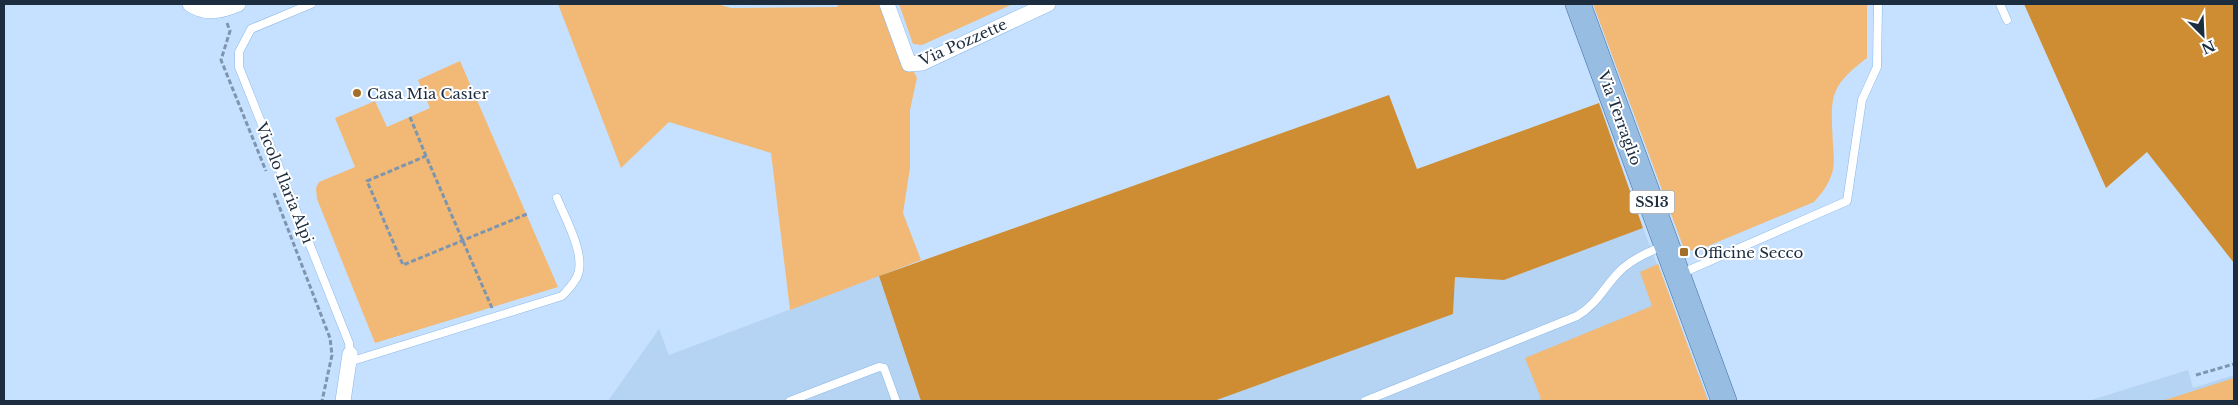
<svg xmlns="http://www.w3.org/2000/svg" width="2238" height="405" font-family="'Libre Baskerville',serif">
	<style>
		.built { fill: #b5d3f3 }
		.green { fill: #f1b975 }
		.forest { fill: #ce8d33 }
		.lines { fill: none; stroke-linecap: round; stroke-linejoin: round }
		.service-casing { stroke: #8cb8e8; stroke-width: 9 }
		.minor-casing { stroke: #8cb8e8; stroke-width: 16 }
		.primary-casing { stroke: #406e9e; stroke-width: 26 }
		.path { stroke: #7e95af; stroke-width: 3; stroke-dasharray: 5 2.5; stroke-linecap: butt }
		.service { stroke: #fff; stroke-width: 8 }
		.minor { stroke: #fff; stroke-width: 15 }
		.primary { stroke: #98bde3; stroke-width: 25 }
		.poi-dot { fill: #a47029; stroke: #fff; stroke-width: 2 }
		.labels { text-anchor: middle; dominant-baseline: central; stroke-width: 4; stroke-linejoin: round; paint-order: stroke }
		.shield { fill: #fff; stroke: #606c79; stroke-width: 1 }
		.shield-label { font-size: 14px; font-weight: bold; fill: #1c2d40 }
		.street-label { font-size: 15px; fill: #1c2d40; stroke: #fff }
		.poi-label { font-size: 15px; fill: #1c2d40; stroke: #fff; text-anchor: start }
	</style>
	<rect width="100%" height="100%" fill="#c6e1ff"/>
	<g class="built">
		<polygon points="1643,228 1709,401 1214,401 1453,314 1455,277 1504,280"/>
		<polygon points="879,276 921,401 608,401 659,329 669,355"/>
		<polygon points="2188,370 2193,388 2234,375 2234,401 2088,401"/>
	</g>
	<g class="green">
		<polygon points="558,4 717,4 731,8 837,7 839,4 884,4 894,30 917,78 910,110 910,168 903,213 921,260 790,310 771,153 669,122 621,168"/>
		<polygon points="899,4 1013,4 922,45 913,44"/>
		<path d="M 1593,4 L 1867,4 L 1867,58 C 1827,88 1831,99 1833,145 C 1834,155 1835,167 1831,176 C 1827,187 1821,194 1814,202 L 1696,251 L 1684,249 Z"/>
		<polygon points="460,61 558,287 375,343 317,199 316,188 319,182 355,167 335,118 375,101 387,127 430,108 418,80"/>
		<polygon points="1658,264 1708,401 1536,401 1541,399 1525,358 1652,306 1640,272"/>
		<polygon points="2234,378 2234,401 2162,401"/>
	</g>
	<g class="forest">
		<polygon points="2024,4 2234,4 2234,263 2147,152 2106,188"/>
		<polygon points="1389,95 1417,169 1599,103 1643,228 1504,280 1455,277 1453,314 1214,401 921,401 879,276"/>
	</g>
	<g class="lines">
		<g class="service-casing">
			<g id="service">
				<polyline points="311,4 251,29 239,52 239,67 349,343 350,354"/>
				<polyline points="2000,4 2007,20"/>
				<polyline points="1680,274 1847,201 1862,100 1877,67 1878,4"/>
				<path d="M 349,362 L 562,296 C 567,291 573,284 577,277 C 587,256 565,218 557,198"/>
				<polyline points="790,401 879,367 884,368 896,401"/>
				<path d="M 1365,401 L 1577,316 C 1598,304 1606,283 1623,268 C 1635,258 1650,251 1664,246"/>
			</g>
		</g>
		<g class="minor-casing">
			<g id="minor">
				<path d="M 190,4 C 206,15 221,11 238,4"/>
				<polyline points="887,4 909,64 922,63 1048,4"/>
				<polyline points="343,401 350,354"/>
			</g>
		</g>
		<g class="primary-casing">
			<polyline id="primary" points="1578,4 1724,401"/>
		</g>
		<g class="path">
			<polyline points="227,23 230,31 221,60 266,171"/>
			<polyline points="410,117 426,156"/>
			<polyline points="274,193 330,338 332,355 322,401"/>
			<polyline points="492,308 426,156 367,181 403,265 527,214"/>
			<polyline points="2196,375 2234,364"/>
		</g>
		<use href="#service" class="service"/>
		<use href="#minor" class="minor"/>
		<use href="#primary" class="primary"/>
	</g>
	<g class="poi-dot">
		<circle cx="357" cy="93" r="5"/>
		<rect x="1679" y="247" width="10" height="10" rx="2.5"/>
	</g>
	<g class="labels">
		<rect class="shield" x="1629.5" y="190.5" width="45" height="23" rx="4"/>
		<g class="shield-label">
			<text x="1652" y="202">SS13</text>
		</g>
		<g class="street-label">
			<text transform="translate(963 42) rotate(-24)">Via Pozzette</text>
			<text transform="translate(1620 118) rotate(70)">Via Terraglio</text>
			<text transform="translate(285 183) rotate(68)">Vicolo Ilaria Alpi</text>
		</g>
		<g class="poi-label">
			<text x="367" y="93">Casa Mia Casier</text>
			<text x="1694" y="252">Officine Secco</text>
		</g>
	</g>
	<rect width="2238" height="405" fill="none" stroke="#1c2d40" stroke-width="10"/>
	<g transform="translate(2203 35) rotate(156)" stroke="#ffffff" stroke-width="4" paint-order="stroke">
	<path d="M0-4L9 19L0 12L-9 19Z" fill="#1c2d40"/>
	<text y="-8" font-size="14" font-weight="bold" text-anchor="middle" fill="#1c2d40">N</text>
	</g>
</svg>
